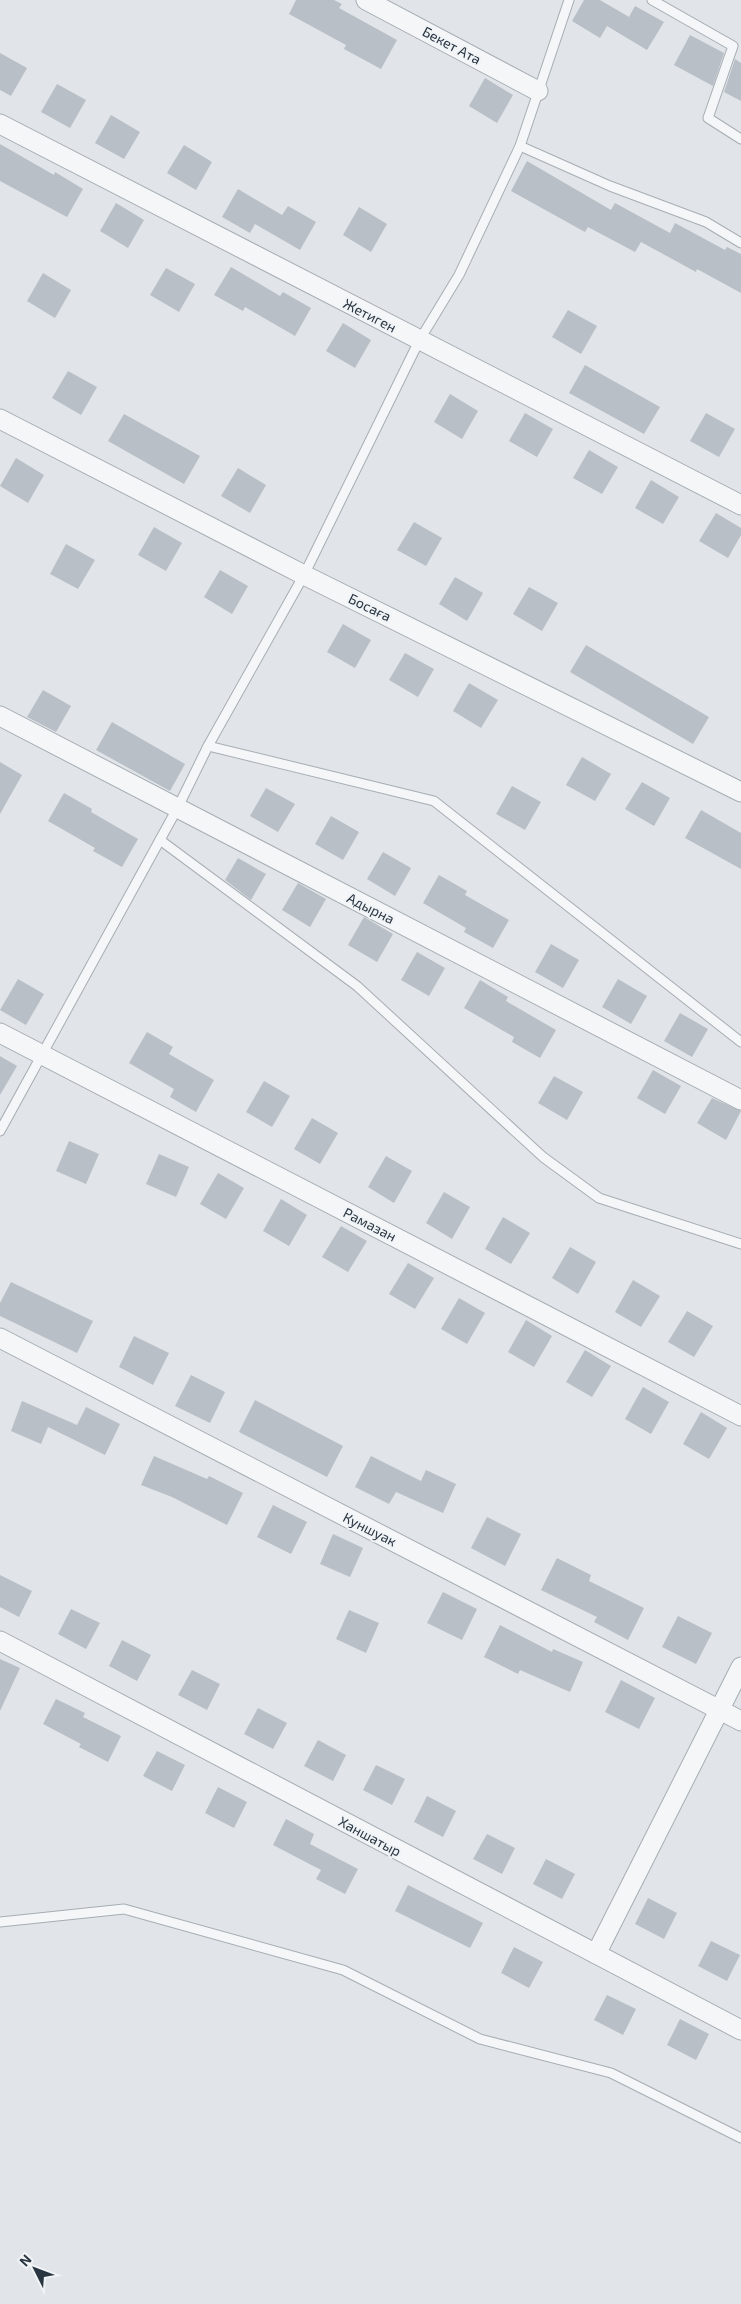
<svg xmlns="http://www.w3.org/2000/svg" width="741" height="2304" font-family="'Exo 2',sans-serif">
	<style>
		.building { fill: #b8bfc6 }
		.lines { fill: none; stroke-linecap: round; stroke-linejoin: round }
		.service-casing { stroke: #a6adb3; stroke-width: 11 }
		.minor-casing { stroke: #a6adb3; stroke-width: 21 }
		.service { stroke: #f4f6f8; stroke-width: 9 }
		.minor { stroke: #f4f6f8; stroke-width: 19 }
		.labels { text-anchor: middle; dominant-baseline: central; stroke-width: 4; stroke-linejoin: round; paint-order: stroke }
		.street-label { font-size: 14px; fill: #293541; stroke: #f1f4f7 }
	</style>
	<rect width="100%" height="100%" fill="#e1e5e9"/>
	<g class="building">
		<polygon points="296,0 334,0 342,4 339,8 397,40 381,69 344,49 346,45 289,14"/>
		<polygon points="584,0 600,0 629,17 635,6 664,22 647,50 607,26 600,38 572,21"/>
		<polygon points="690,35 724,53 713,86 674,65"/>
		<polygon points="0,53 27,68 11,96 0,90"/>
		<polygon points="735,59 741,63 741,101 724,92"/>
		<polygon points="485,78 513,95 497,123 469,106"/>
		<polygon points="57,84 86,100 70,128 41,112"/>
		<polygon points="111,115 140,132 124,159 95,143"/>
		<polygon points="0,144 54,175 55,172 83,189 67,217 0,181"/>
		<polygon points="184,145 212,162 196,190 167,173"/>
		<polygon points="527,161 611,210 615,203 670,233 675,223 725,250 727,247 741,254 741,293 697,269 696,272 641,242 635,252 588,227 585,232 511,191"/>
		<polygon points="238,189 282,215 288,206 316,222 300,250 255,224 250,233 222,217"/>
		<polygon points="116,203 144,220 128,248 100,231"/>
		<polygon points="359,207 387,224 371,252 343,235"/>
		<polygon points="231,267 280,296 283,292 311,308 295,336 245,307 243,311 214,295"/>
		<polygon points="166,268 195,284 179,312 150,295"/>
		<polygon points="43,273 71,290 55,318 27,301"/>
		<polygon points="568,310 597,326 581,354 552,337"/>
		<polygon points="343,323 371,340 355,368 326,351"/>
		<polygon points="585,365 660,407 644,434 569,393"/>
		<polygon points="68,371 97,387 81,415 52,398"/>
		<polygon points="450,394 478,411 462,439 434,422"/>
		<polygon points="525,413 553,429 537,457 509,441"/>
		<polygon points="706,413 735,429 719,457 690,441"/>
		<polygon points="124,414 200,456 184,484 108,441"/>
		<polygon points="589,450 618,467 602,494 573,478"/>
		<polygon points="16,458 44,475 28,503 0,486"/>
		<polygon points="238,468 266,485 250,513 221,496"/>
		<polygon points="651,480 679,497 663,524 635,508"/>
		<polygon points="716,513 741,528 741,535 728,558 699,541"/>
		<polygon points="414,522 442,538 426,566 397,550"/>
		<polygon points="154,527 182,543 166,571 138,555"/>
		<polygon points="66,544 95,560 78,589 50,574"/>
		<polygon points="220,570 248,586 232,614 204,597"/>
		<polygon points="455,577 483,593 467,621 439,604"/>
		<polygon points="529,587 558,603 542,631 513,614"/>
		<polygon points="343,624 371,640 355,668 327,652"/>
		<polygon points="586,645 709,717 693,744 570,672"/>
		<polygon points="405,653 434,669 418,697 389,680"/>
		<polygon points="469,683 498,700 481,728 453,711"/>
		<polygon points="43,690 71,706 56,732 27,717"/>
		<polygon points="112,722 185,764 170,791 96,750"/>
		<polygon points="582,757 611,774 595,801 566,785"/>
		<polygon points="0,762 22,775 0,814"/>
		<polygon points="642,782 670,798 654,826 625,809"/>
		<polygon points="512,786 541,802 525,830 496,814"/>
		<polygon points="266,788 295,804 278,832 250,816"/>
		<polygon points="64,793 92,809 91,812 138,839 122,867 93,851 95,848 48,821"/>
		<polygon points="701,810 741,833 741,869 685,838"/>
		<polygon points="331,816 359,832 343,860 315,844"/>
		<polygon points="383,852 411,868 395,896 367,879"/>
		<polygon points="238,858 266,874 251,900 225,880"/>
		<polygon points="439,875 467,891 465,895 509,920 493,948 464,932 466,928 423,903"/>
		<polygon points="298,883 326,899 310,927 282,910"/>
		<polygon points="364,917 393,934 377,962 348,945"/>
		<polygon points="551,944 579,960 563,988 535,972"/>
		<polygon points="417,952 445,968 429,996 401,980"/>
		<polygon points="18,979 44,994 26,1025 0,1010"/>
		<polygon points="618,979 647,996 631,1024 602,1007"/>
		<polygon points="480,980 508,997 506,1001 556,1030 540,1058 512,1042 514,1037 464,1008"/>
		<polygon points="680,1013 708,1029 692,1057 664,1041"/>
		<polygon points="147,1032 173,1047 169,1054 214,1080 196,1112 170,1097 174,1089 129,1063"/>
		<polygon points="0,1056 17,1066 0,1095"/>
		<polygon points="653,1070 681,1086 665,1114 637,1098"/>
		<polygon points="554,1076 583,1092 567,1120 538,1103"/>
		<polygon points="264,1081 290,1096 272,1127 246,1112"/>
		<polygon points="712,1098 741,1111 726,1140 697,1123"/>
		<polygon points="312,1118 338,1133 320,1164 294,1149"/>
		<polygon points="69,1141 99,1154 86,1184 56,1171"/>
		<polygon points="159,1154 189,1167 176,1197 146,1184"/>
		<polygon points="386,1156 412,1171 394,1203 368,1187"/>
		<polygon points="218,1173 244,1188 226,1219 200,1204"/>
		<polygon points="444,1192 470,1207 452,1239 426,1223"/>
		<polygon points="281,1199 307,1215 289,1246 263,1231"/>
		<polygon points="503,1217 530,1233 511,1264 485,1249"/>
		<polygon points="341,1226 367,1241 348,1272 322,1257"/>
		<polygon points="570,1247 596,1262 578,1294 552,1278"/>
		<polygon points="408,1263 434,1278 415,1309 389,1294"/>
		<polygon points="633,1280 660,1296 641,1327 615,1312"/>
		<polygon points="11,1282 93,1321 77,1353 0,1316 0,1303"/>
		<polygon points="459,1298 485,1313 467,1344 441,1329"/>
		<polygon points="687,1311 713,1326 694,1357 668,1342"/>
		<polygon points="526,1320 552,1336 534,1367 508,1352"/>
		<polygon points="134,1336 169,1353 153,1385 119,1367"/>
		<polygon points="585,1350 611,1366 592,1397 566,1382"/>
		<polygon points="191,1375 225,1392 210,1423 175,1406"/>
		<polygon points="643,1387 669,1402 651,1434 625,1419"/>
		<polygon points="255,1400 343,1446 327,1477 239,1432"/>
		<polygon points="22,1401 77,1425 86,1407 120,1424 105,1455 48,1427 41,1444 11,1431"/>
		<polygon points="701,1412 727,1428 709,1459 683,1444"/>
		<polygon points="154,1456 207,1479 209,1476 243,1493 227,1525 172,1497 141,1485"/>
		<polygon points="371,1456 421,1481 426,1470 456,1484 443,1513 396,1492 389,1504 355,1487"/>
		<polygon points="273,1505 307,1522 291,1554 257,1537"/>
		<polygon points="487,1517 521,1534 505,1566 471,1548"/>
		<polygon points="333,1534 363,1548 350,1577 320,1564"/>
		<polygon points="557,1558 591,1575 589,1581 644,1608 628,1640 594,1622 597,1617 541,1590"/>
		<polygon points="0,1575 32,1591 19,1617 0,1607"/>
		<polygon points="443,1592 477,1609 462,1640 427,1623"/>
		<polygon points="71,1609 100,1623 86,1649 58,1634"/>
		<polygon points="349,1610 379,1623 366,1653 336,1639"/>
		<polygon points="678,1616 712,1633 696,1664 662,1647"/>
		<polygon points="500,1625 552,1652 553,1649 583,1662 570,1692 520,1670 518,1674 484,1657"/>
		<polygon points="122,1640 151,1655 137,1681 109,1666"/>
		<polygon points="0,1659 20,1668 0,1711"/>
		<polygon points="192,1670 220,1684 207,1710 178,1695"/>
		<polygon points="621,1680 655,1698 639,1729 605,1712"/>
		<polygon points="56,1699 85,1713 83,1717 121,1736 108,1762 79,1747 81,1744 43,1724"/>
		<polygon points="258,1708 287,1723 273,1749 244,1734"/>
		<polygon points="318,1740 346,1755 333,1781 304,1766"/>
		<polygon points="157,1751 185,1765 172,1791 143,1776"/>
		<polygon points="376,1765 405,1779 392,1805 363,1790"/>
		<polygon points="218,1787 247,1802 234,1828 205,1813"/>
		<polygon points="427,1796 456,1811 443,1837 414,1822"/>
		<polygon points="286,1819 314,1834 310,1844 358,1869 345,1894 316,1879 321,1870 273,1845"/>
		<polygon points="487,1834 515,1848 502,1874 473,1859"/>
		<polygon points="546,1859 575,1874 562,1899 533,1884"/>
		<polygon points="408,1885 483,1923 470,1948 395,1911"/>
		<polygon points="648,1898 677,1913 664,1939 635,1924"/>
		<polygon points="711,1941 740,1955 727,1981 698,1966"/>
		<polygon points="514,1947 543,1962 529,1988 501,1973"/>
		<polygon points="607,1995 636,2009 623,2035 594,2020"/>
		<polygon points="680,2019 709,2034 696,2060 667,2045"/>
	</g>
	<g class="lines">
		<g class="service-casing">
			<g id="service">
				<polyline points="652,0 733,46 708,118 741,139"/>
				<polyline points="520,146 610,186 706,222 741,243"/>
				<polyline points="208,746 434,801 741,1042"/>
				<polyline points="160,840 357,986 543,1157 599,1198 741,1244"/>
				<polyline points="0,1131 178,807 208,746 304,575 419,341 459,275 520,146 569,0"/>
				<polyline points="0,1922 124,1909 343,1970 480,2039 611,2073 741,2138"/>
			</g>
		</g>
		<g class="minor-casing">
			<g id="minor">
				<polyline points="366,0 538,91"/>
				<polyline points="0,124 741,505"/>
				<polyline points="0,419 304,575 741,792"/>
				<polyline points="0,716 741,1100"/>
				<polyline points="0,1033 741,1416"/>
				<polyline points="0,1338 741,1721"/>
				<polyline points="0,1641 741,2030"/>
				<polyline points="596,1954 741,1667"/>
			</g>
		</g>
		<use href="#service" class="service"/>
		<use href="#minor" class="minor"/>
	</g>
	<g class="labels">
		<g class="street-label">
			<text transform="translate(452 45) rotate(28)">Бекет Ата</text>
			<text transform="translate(370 315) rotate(27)">Жетиген</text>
			<text transform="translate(370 607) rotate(26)">Босаға</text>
			<text transform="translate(371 908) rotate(27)">Адырна</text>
			<text transform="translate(370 1224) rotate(27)">Рамазан</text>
			<text transform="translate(370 1529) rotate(27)">Куншуак</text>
			<text transform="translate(370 1836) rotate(28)">Ханшатыр</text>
		</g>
	</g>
	<g transform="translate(35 2269) rotate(312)" stroke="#f1f4f7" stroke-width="4" paint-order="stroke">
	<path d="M0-4L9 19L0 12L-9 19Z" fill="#293541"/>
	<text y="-8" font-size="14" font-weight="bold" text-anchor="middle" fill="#293541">N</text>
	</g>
</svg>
